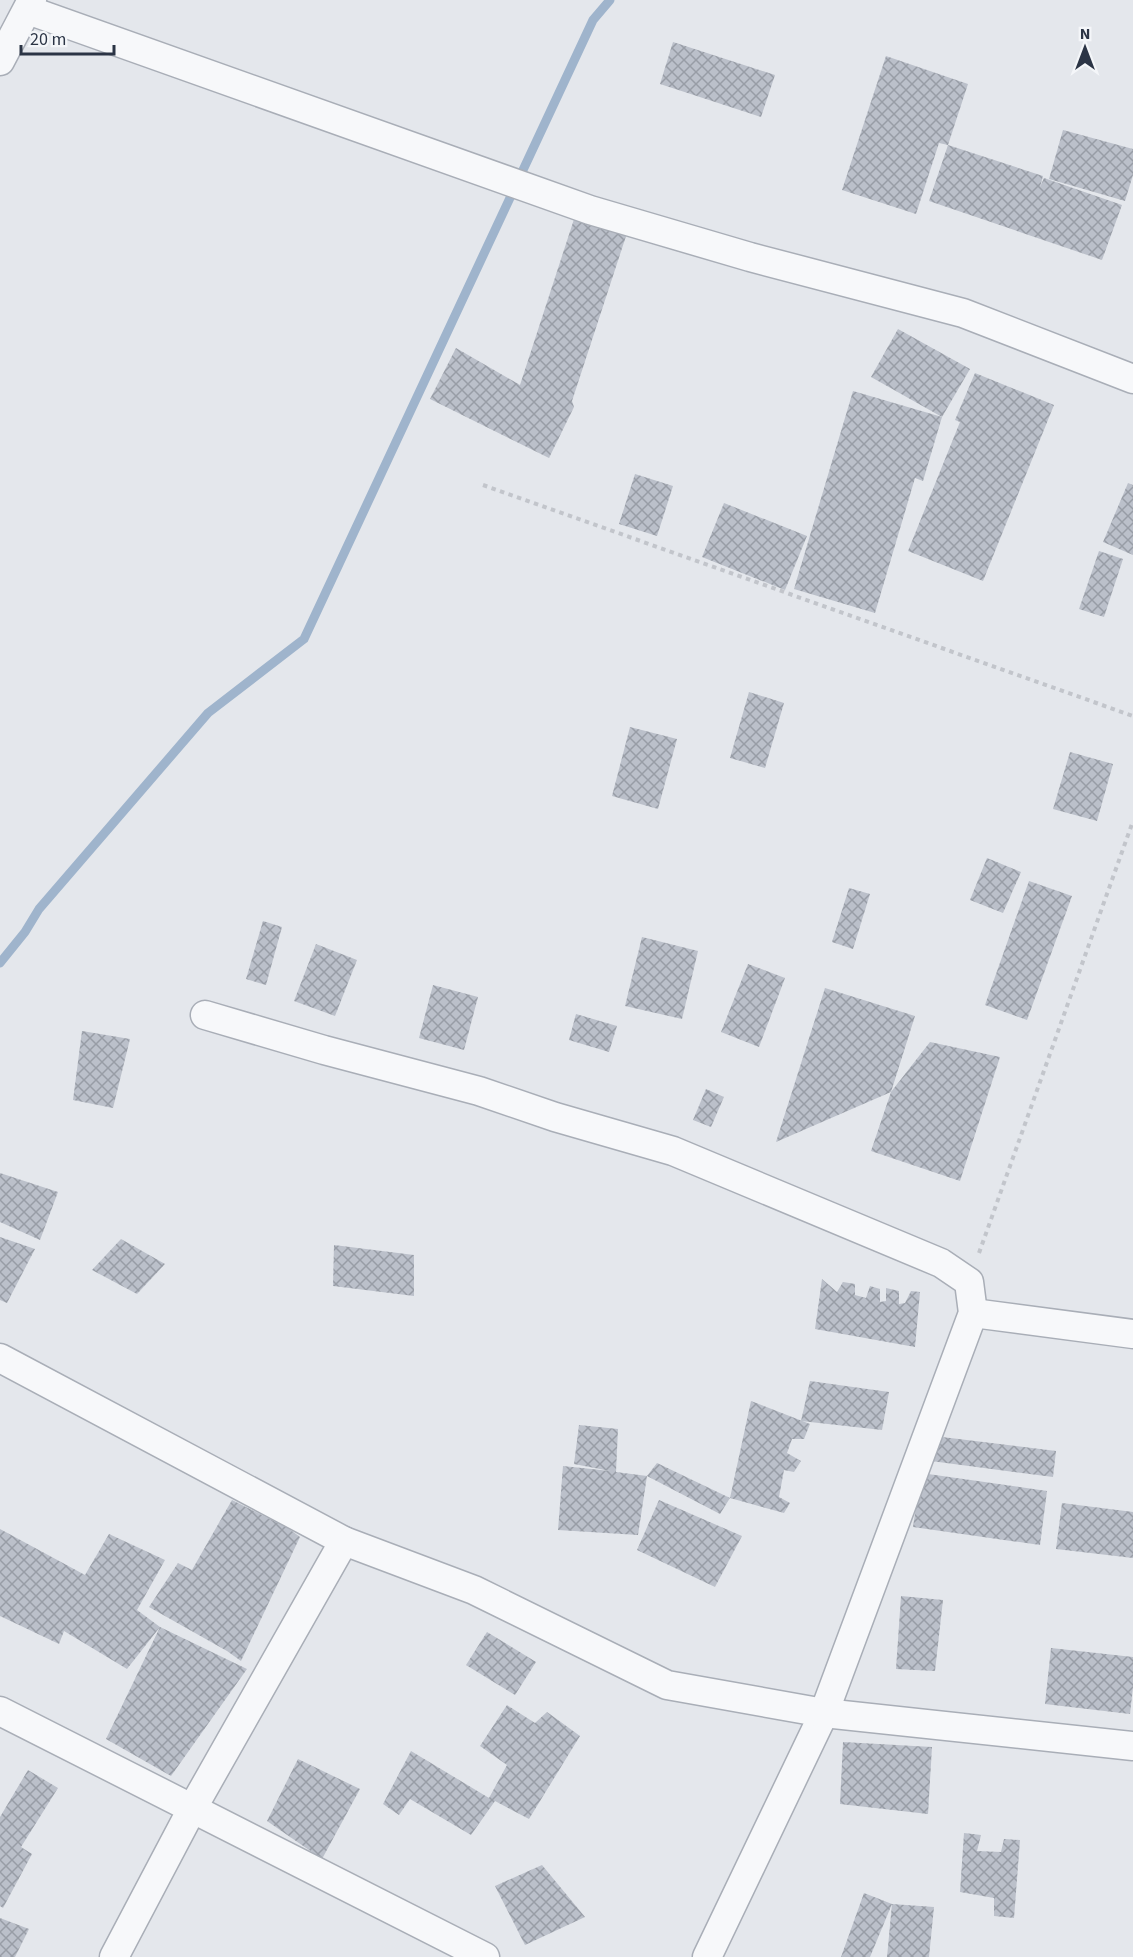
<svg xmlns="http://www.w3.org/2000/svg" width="1133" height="1957" font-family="'Source Sans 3',sans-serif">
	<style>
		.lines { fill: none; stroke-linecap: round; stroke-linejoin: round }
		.stream { stroke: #9fb4cc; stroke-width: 9 }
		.building { fill: url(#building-cross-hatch) }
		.street-casing { stroke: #a9aeb7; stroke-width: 31 }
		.path { stroke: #c2c5cb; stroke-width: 4; stroke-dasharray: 4.5 4.5; stroke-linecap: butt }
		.street { stroke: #f7f8fa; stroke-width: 28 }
	</style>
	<defs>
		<pattern id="building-cross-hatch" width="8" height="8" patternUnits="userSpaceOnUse" patternTransform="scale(1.5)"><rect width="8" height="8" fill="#bbc0ca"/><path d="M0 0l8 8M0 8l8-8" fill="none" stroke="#989da6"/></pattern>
	</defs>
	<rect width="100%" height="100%" fill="#e4e7ec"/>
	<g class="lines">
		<polyline class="stream" points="0,963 25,932 39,909 208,713 304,639 593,20 610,0"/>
	</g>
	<g class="building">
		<polygon points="673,42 775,75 761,117 660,84"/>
		<polygon points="886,56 968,84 948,145 939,143 916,214 842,190"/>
		<polygon points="1063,130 1133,149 1133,175 1125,201 1049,179"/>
		<polygon points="948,145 1043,176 1040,187 1044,178 1122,205 1102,260 929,201"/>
		<polygon points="577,210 629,227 572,401 574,407 549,458 430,399 456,348 520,385"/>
		<polygon points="898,329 970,369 942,417 871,377"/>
		<polygon points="975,373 1054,405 983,581 908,551 960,422 955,420"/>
		<polygon points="853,391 942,417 923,481 915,478 875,613 794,589"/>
		<polygon points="635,474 673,486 657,536 619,524"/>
		<polygon points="1128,483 1133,485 1133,555 1103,542"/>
		<polygon points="724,503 807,536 785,590 702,557"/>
		<polygon points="1099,551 1123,559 1104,617 1079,609"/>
		<polygon points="749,692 784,703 765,768 730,758"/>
		<polygon points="630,727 677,739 658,809 612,796"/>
		<polygon points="1070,752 1113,764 1097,821 1053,809"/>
		<polygon points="987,858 1021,872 1003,913 970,900"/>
		<polygon points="1029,881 1072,896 1027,1020 985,1005"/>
		<polygon points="849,888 870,894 853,949 832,942"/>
		<polygon points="263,921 282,927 266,985 246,979"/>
		<polygon points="642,937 698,951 682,1019 625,1006"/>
		<polygon points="316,944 357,960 335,1016 294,1001"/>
		<polygon points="748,964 785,978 759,1047 721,1032"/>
		<polygon points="433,985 478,997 464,1050 419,1038"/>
		<polygon points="825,988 915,1016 891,1092 930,1042 1000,1057 960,1181 871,1151 891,1092 776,1142"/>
		<polygon points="576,1014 617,1026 609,1052 569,1040"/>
		<polygon points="82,1031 130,1039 113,1108 73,1100"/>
		<polygon points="706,1089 724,1097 711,1127 693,1120"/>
		<polygon points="0,1173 58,1192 40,1240 0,1222"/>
		<polygon points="0,1237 35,1249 7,1303 0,1300"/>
		<polygon points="121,1239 165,1264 137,1294 92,1270"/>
		<polygon points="334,1245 414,1255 414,1296 333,1286"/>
		<polygon points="822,1279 837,1292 843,1282 855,1284 855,1295 866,1298 870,1286 880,1289 880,1302 886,1301 886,1288 899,1291 899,1304 905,1303 911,1291 920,1292 915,1347 815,1329"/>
		<polygon points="810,1381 889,1392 882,1430 801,1421"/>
		<polygon points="751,1401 810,1424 804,1439 792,1439 787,1453 801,1461 794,1472 784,1470 779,1497 790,1503 784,1513 730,1498"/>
		<polygon points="579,1425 618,1429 616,1472 647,1476 657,1463 730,1498 720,1514 647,1476 638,1535 558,1530 563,1466 610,1471 574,1464"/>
		<polygon points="934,1436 1056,1451 1053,1477 931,1461"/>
		<polygon points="921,1473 1047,1491 1040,1545 913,1527"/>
		<polygon points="232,1500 288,1528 300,1537 241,1661 227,1651 149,1607 178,1563 192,1570"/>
		<polygon points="659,1500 742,1536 715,1587 637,1550"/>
		<polygon points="1062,1503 1133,1512 1133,1558 1056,1549"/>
		<polygon points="0,1529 85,1575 109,1534 165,1560 137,1610 160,1627 247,1669 171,1776 106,1739 160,1627 127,1669 64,1631 59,1644 0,1616"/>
		<polygon points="901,1596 943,1600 935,1671 896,1669"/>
		<polygon points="487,1632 536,1662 515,1695 466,1665"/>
		<polygon points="1051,1648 1133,1657 1133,1687 1130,1714 1045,1704"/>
		<polygon points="507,1705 535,1723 547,1712 580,1736 529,1819 495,1801 471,1835 410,1799 399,1815 383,1804 411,1751 489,1798 507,1765 480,1746"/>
		<polygon points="843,1742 932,1747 928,1814 840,1804"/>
		<polygon points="298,1759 360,1789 322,1859 267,1821"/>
		<polygon points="28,1770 58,1788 21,1847 32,1854 3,1908 0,1906 0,1817"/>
		<polygon points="964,1833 981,1835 977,1851 1001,1852 1004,1839 1020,1840 1014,1918 994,1916 994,1898 960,1892"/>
		<polygon points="542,1865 585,1917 525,1945 495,1886"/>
		<polygon points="864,1893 892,1904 870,1957 841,1957"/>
		<polygon points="892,1904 934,1907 929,1957 887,1957"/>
		<polygon points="0,1918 29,1929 15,1957 0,1957"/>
	</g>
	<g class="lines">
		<g class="street-casing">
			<g id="street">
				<polyline points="28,10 590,210 750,257 963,313 1133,379"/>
				<polyline points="0,61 32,0"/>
				<polyline points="205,1015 324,1050 479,1091 555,1117 673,1151 941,1263 969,1282 973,1313 824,1713 707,1957"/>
				<polyline points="973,1313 1133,1334"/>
				<polyline points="0,1358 344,1541 192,1809 114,1957"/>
				<polyline points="344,1541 474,1590 667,1685 824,1713 1133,1746"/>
				<polyline points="0,1711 485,1957"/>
			</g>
		</g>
		<g class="path">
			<polyline points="483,485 1133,716"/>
			<polyline points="979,1253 1133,821"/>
		</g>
		<use href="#street" class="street"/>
	</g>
	<g transform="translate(1085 48)" stroke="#f4f6f9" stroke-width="4.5" paint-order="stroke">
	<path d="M0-4.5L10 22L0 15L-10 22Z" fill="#2b3445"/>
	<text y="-9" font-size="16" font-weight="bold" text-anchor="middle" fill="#2b3445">N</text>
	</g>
	<path d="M21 45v9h93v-9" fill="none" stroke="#2b3445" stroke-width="3"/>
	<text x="30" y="45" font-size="18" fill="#2b3445" stroke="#f4f6f9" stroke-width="4.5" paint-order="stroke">20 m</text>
</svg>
